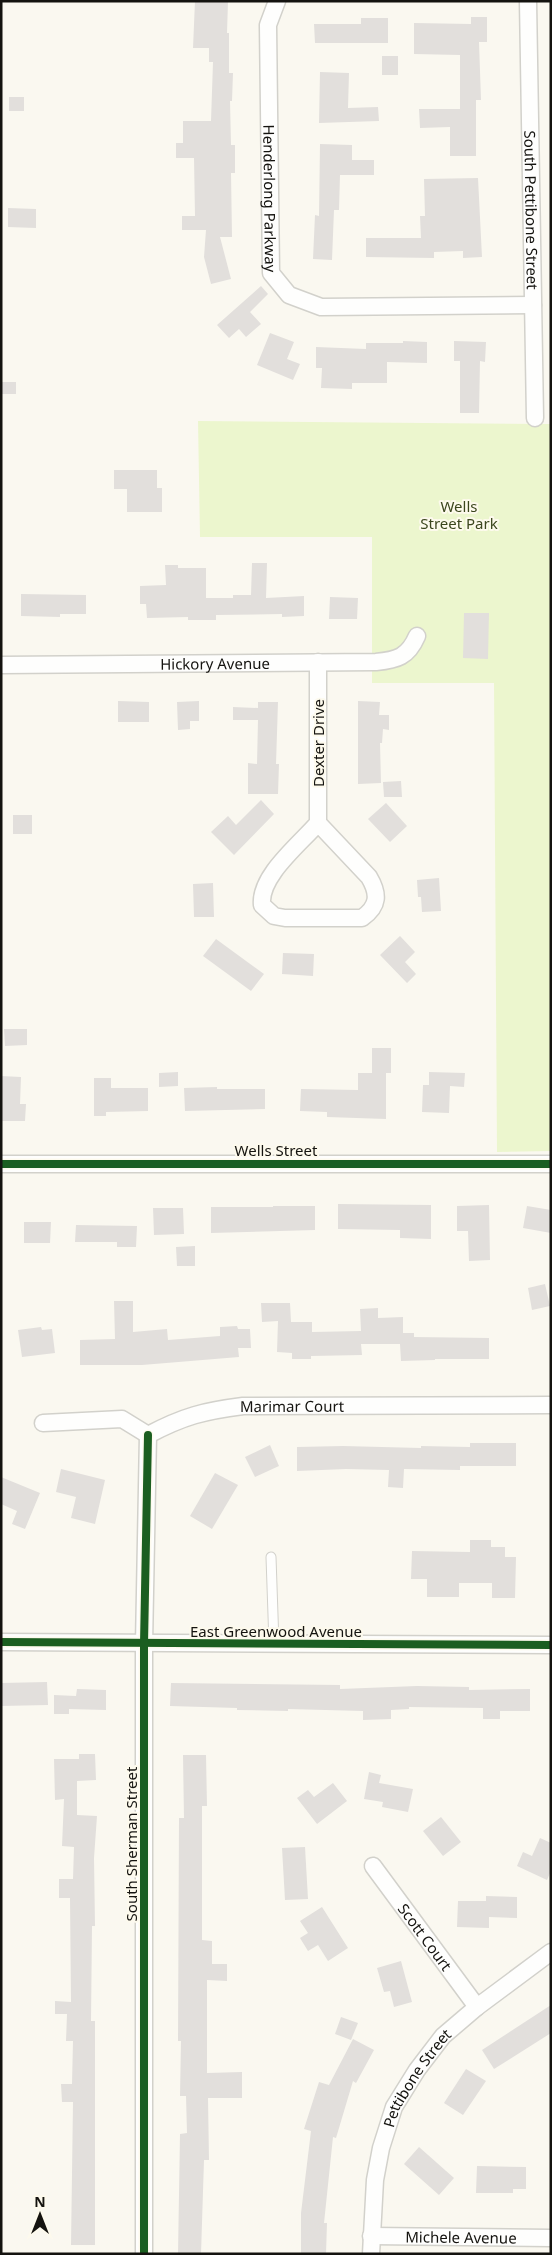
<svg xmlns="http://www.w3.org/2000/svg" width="552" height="2255" font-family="'Noto Sans',sans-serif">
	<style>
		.green { fill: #ecf6ce }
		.building { fill: #e2dfdc }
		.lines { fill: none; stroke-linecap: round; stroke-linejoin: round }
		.service-casing { stroke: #d2d1cb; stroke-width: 11 }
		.minor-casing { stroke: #d2d1cb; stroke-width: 19 }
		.service { stroke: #fefefd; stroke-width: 9 }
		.minor { stroke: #fefefd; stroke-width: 16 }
		.cycleway-casing { stroke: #fdfaed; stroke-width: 11 }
		.cycleway { stroke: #1b5e20; stroke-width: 8 }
		.labels { text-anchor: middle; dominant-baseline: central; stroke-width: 4; stroke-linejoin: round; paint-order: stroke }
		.street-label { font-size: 15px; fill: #14130f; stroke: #fdfaed }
		.park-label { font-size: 15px; fill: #3b461d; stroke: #fdfaed }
	</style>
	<rect width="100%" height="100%" fill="#faf8f0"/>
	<polygon class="green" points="198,421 551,424 551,1151 497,1152 494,683 372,683 372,537 200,537"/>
	<g class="building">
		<polygon points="195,1 228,1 227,33 229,33 229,73 233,73 232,101 230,101 231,145 235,145 235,173 231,173 232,237 220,237 231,279 211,284 204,257 206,230 182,230 182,216 195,216 194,158 176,158 176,143 183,143 183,121 211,121 213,62 209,62 209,48 193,48"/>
		<polygon points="471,17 487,17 487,42 479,42 481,100 476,100 476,156 450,156 450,127 420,128 419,109 460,109 460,55 414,54 414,23 471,24"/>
		<polygon points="361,18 388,18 388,43 315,43 314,24 361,24"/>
		<rect x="382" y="56" width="16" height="19"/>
		<polygon points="320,72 349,73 348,108 378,107 379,121 319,123"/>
		<rect x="9" y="97" width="15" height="14"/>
		<polygon points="320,144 352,145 352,160 374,160 374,175 340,175 339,210 334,210 332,260 313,259 315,215 319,216"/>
		<polygon points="478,178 482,257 463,258 463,251 434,252 434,258 366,257 366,238 421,238 420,216 425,216 424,179"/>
		<polygon points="8,208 36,209 36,228 8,227"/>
		<polygon points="261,286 268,294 250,312 261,324 246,337 239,329 229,338 217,325"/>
		<polygon points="270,333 294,342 287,359 300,364 293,380 257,365"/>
		<polygon points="403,341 427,342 427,363 387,362 387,383 352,383 352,389 321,388 322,368 316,368 316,347 366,349 366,343 403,343"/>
		<polygon points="454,341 486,342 485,362 480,361 479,413 460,413 460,361 454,361"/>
		<rect x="1" y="382" width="15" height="12"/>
		<polygon points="114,470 157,470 157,488 162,488 162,512 127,512 127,489 114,489"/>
		<polygon points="252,563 267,563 266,598 304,596 304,616 282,617 282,614 216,615 216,620 188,620 188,617 147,618 146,604 140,604 140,586 166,585 165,565 178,565 178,568 206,568 206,598 233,598 233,595 251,595"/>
		<polygon points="21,594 86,595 86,614 60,614 60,617 21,616"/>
		<polygon points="330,597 358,598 357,619 329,619"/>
		<polygon points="464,613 489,613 488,659 463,658"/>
		<polygon points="118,701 149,702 149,722 118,722"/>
		<polygon points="199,701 199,721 190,721 190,729 178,730 177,702"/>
		<polygon points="358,701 380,702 379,715 389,715 389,730 383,729 382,743 380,743 381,783 358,784"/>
		<polygon points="258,702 278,702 276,764 279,764 278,794 248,794 248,763 257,764 258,720 233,720 233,707 258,708"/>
		<polygon points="401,781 402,797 384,797 383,782"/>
		<polygon points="261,800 274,814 234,855 211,832 228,816 236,825"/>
		<polygon points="386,803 407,826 390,842 368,819"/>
		<rect x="13" y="815" width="19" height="19"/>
		<polygon points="439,878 441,911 422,912 421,897 418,897 417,880"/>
		<polygon points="213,883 214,917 194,917 193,884"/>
		<polygon points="400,936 415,952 405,962 416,974 407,983 380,955"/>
		<polygon points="216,939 264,974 251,991 203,956"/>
		<polygon points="283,953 314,954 313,976 282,974"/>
		<polygon points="4,1029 27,1029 27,1045 5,1046"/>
		<polygon points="372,1048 391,1048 391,1073 386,1073 386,1119 327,1117 327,1112 300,1111 301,1089 358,1090 358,1073 372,1073"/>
		<polygon points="178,1072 178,1086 159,1087 159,1073"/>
		<polygon points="429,1072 465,1073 464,1087 450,1086 449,1113 422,1112 423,1085 429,1085"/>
		<polygon points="1,1076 21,1077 20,1104 26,1104 25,1121 1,1121"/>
		<polygon points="94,1078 111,1078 111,1088 148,1088 148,1111 106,1112 106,1116 94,1116"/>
		<polygon points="217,1087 217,1089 265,1089 265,1109 185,1111 184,1088"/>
		<polygon points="338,1204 431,1205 431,1239 400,1238 400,1230 338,1229"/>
		<polygon points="489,1205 490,1260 469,1261 468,1231 457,1231 457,1206"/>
		<polygon points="273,1206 315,1206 315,1230 211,1233 211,1207 273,1207"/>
		<polygon points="527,1206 551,1210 551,1233 523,1228"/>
		<polygon points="153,1208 183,1208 184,1234 154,1235"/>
		<polygon points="24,1222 51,1222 50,1243 24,1243"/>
		<polygon points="76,1225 137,1226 136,1247 117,1247 117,1242 75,1242"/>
		<polygon points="195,1246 195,1266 177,1266 176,1247"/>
		<polygon points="545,1284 550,1306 532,1310 528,1288"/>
		<polygon points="114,1301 133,1301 133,1332 167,1329 168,1340 220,1336 220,1327 237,1326 238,1329 250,1329 251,1348 238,1348 239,1357 142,1365 80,1365 80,1340 115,1339"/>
		<polygon points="261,1303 290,1303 291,1322 312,1322 312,1332 361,1331 360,1309 378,1308 378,1318 403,1317 403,1333 414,1333 414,1337 489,1338 489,1359 435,1359 435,1360 401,1361 400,1344 361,1344 362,1355 311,1356 311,1359 292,1359 292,1353 277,1352 278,1321 262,1322"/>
		<polygon points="41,1327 42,1330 52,1329 55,1353 22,1357 18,1330"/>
		<polygon points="470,1443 516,1443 516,1466 460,1466 460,1470 404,1469 403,1488 388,1487 389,1470 346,1469 297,1471 297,1447 343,1446 421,1448 421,1446 470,1447"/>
		<polygon points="270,1445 279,1466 255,1477 245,1457"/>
		<polygon points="61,1469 105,1480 95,1524 71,1518 76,1497 56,1492"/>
		<polygon points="215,1473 238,1485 212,1529 190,1516"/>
		<polygon points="1,1477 40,1493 25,1529 12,1524 17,1511 1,1504"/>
		<polygon points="470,1540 491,1540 491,1547 505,1547 505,1557 516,1557 515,1598 492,1598 492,1583 459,1583 459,1597 427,1597 427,1579 411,1579 412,1551 470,1552"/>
		<polygon points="47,1682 48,1705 1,1706 1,1683"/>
		<polygon points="171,1683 340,1685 340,1689 417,1686 469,1687 469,1690 530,1689 530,1711 500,1711 500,1719 483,1719 483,1708 409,1707 409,1709 391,1710 391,1719 363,1720 363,1711 288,1709 288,1711 237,1710 237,1708 170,1706"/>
		<polygon points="77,1689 106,1690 106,1710 69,1709 69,1714 54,1714 54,1695 76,1696"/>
		<polygon points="79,1754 95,1754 96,1780 77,1781 77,1815 97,1816 94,1858 95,1926 92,1926 91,2021 95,2021 95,2245 71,2245 73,2102 62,2102 61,2084 72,2084 73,2041 66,2041 67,2014 55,2014 55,2001 71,2002 70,1898 59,1898 59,1879 73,1879 74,1847 62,1846 64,1799 55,1800 54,1759 79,1759"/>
		<polygon points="183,1755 206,1755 207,1806 202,1806 202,1940 212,1941 212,1964 227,1964 227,1981 207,1980 207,2073 242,2072 242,2098 208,2098 209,2160 204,2160 201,2254 178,2254 180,2134 187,2133 186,2096 180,2096 181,2041 178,2041 179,1818 184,1818"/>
		<polygon points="369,1772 381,1775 379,1783 413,1789 408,1812 382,1807 383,1802 364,1799"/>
		<polygon points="333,1783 347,1801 317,1824 297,1798 308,1790 314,1797"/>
		<polygon points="441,1817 461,1842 443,1856 423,1831"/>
		<polygon points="540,1838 551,1843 551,1871 547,1880 517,1866 523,1852 532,1856"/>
		<polygon points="305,1847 308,1899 285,1900 282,1848"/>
		<polygon points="486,1896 517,1897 517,1918 489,1917 489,1928 457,1927 458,1901 486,1901"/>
		<polygon points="322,1907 348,1948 328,1961 318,1945 308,1951 300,1938 308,1933 300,1921"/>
		<polygon points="401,1961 412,2002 394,2007 390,1991 384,1992 377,1968"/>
		<polygon points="551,2005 551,2033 494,2069 482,2050"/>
		<polygon points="341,2017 358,2023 351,2040 335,2034"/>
		<polygon points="353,2039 374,2050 356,2083 353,2081 336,2138 333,2137 324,2223 327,2223 326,2254 301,2254 301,2213 311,2131 304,2129 319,2082 329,2085"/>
		<polygon points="466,2069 486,2081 463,2115 444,2103"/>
		<polygon points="419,2147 454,2178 439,2195 404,2164"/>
		<polygon points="477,2166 526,2167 526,2189 513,2189 513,2193 476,2193"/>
	</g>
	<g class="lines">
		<g class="service-casing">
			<polyline id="service" points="271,1557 274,1644"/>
		</g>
		<g class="minor-casing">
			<g id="minor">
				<path id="s1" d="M 277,1 L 268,25 L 271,273 L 289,295 L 321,307 L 533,305"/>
				<path id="s2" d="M 528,1 L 535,418"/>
				<path d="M 318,662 L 318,823 C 300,844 259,876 262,905 L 274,916 L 285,918 L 362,918 C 379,906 379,894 369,877 L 318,823"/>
				<path id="s3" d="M 1,665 L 376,662 C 397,660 408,657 417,636"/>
				<polyline points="1,1164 551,1164"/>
				<polyline points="43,1423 122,1419 148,1435"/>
				<path id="s4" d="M 148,1435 C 184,1416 204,1411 243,1406 L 551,1405"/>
				<polyline points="1,1642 551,1645"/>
				<path id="s5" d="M 373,1866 L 477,2007"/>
				<path id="s6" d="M 371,2236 L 551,2238"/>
				<polyline points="144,2254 144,1644 148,1435"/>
				<path id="s7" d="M 371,2254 L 375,2180 L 381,2148 L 394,2107 L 417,2070 L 443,2036 L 477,2007 L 551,1952"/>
			</g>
		</g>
		<use href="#service" class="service"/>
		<use href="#minor" class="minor"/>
		<g class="cycleway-casing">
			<g id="cycleway">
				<polyline points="1,1164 551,1164"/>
				<polyline points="1,1642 551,1645"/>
				<polyline points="144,2254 144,1644 148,1435"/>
			</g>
		</g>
		<use href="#cycleway" class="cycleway"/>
	</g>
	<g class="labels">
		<g class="street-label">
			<text stroke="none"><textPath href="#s1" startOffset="199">Henderlong Parkway</textPath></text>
			<text stroke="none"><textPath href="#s2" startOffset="209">South Pettibone Street</textPath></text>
			<text stroke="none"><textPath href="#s3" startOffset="214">Hickory Avenue</textPath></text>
			<text transform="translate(318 743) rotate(-90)">Dexter Drive</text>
			<text x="276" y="1150">Wells Street</text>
			<text stroke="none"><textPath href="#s4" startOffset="149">Marimar Court</textPath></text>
			<text x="276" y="1631">East Greenwood Avenue</text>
			<text transform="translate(131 1844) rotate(-90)">South Sherman Street</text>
			<text stroke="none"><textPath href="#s5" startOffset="88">Scott Court</textPath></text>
			<text stroke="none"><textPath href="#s7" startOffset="186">Pettibone Street</textPath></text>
			<text stroke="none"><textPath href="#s6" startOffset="90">Michele Avenue</textPath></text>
		</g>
		<g class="park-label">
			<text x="459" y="506">Wells<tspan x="459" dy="17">Street Park</tspan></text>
		</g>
	</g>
	<rect width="552" height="2255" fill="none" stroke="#14130f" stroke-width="5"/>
	<g transform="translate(40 2215)" stroke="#fdfaed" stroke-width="4" paint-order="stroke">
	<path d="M0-4L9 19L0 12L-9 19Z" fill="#14130f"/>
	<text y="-8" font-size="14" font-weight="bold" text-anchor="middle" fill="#14130f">N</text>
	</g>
</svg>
